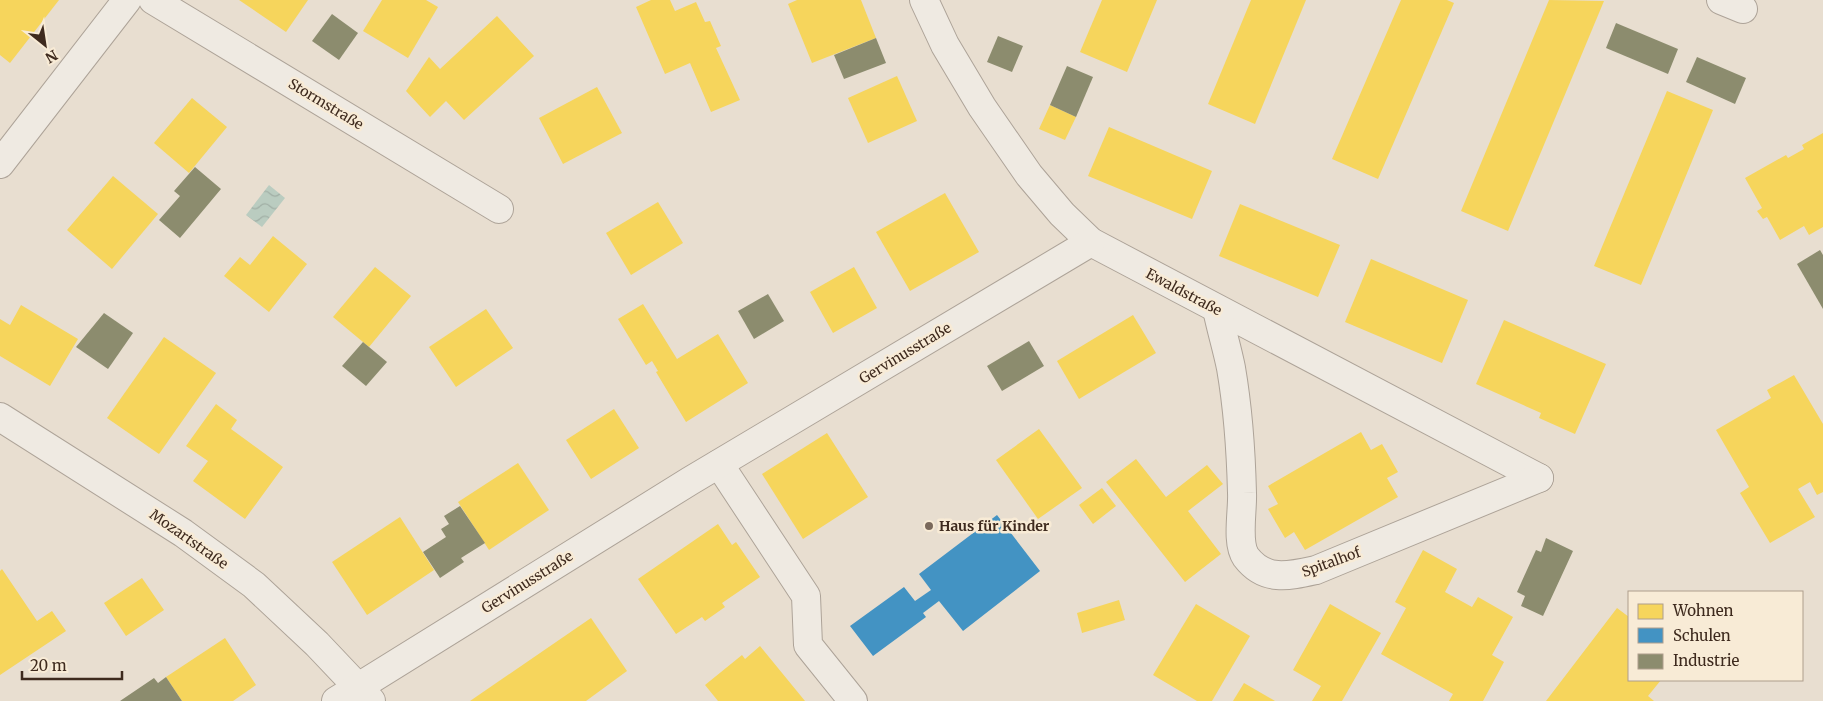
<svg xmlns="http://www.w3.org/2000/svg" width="1823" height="701" font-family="Merriweather,serif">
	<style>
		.water { fill: url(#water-waves) }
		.homes { fill: #f6d55c }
		.schools { fill: #4393c3 }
		.industry { fill: #8c8c6e }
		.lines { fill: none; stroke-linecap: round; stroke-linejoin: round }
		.street-casing { stroke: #ada398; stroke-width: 30 }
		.street { stroke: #efeae2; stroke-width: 28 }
		.poi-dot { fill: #7a695c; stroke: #f8ebd6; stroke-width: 2 }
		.labels { text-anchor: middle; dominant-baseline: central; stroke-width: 5; stroke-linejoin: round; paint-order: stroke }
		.street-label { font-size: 14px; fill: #3e2a1e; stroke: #f8ebd6 }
		.poi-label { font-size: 14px; font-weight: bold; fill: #3e2a1e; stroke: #f8ebd6; text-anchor: start }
	</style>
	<defs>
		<pattern id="water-waves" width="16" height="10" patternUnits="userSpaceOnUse" patternTransform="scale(1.25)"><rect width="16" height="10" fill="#baccc0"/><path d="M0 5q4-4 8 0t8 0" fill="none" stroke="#a1afa5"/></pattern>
	</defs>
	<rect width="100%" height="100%" fill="#e8ded0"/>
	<polygon class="water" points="269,185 285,198 262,227 246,215"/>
	<g class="homes">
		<polygon points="0,0 59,0 10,63 0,55"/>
		<polygon points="239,0 308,0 286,32"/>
		<polygon points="382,0 426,0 438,7 408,58 363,31"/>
		<polygon points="651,0 670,0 675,11 696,2 705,22 710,21 721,46 716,48 740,100 711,112 690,63 665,74 636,7"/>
		<polygon points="797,0 861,0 876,38 812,63 788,4"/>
		<polygon points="1102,0 1157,0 1127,72 1080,52"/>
		<polygon points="1251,0 1306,0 1255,124 1208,104"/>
		<polygon points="1401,0 1447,0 1454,3 1378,179 1332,159"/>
		<polygon points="1549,0 1604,1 1508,231 1461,211"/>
		<polygon points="497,16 534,56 464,120 446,101 430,117 406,91 429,57 440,69"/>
		<polygon points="897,76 917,121 868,143 848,98"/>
		<polygon points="597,87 622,133 563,164 539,118"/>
		<polygon points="1667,91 1713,110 1641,285 1594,266"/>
		<polygon points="192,98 227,127 189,173 154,143"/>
		<polygon points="1050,105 1076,117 1065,140 1039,129"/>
		<polygon points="1109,127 1212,171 1192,219 1088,176"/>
		<polygon points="1823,133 1823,227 1809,235 1804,226 1780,240 1767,217 1763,219 1757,211 1762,208 1745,178 1786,155 1788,158 1804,149 1802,145"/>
		<polygon points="113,176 158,214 112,269 67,230"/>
		<polygon points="945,193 979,252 910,291 876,232"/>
		<polygon points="658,202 683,243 631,275 606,233"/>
		<polygon points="1240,204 1340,245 1318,297 1219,256"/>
		<polygon points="273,236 307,264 269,312 224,276 240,257 250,265"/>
		<polygon points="1371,259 1468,300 1442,363 1345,322"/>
		<polygon points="375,267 411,296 369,347 333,317"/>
		<polygon points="854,267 877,308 833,333 810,292"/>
		<polygon points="643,304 677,359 718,334 748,383 686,422 656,372 658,371 652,361 646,365 618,319"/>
		<polygon points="21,305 78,339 50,386 0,356 0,319 10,325"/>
		<polygon points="486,309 513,348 456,387 429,347"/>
		<polygon points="1133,315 1156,353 1079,399 1057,361"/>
		<polygon points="1504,320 1606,364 1575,434 1539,418 1541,413 1476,384"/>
		<polygon points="164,337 216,373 159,454 107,418"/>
		<polygon points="1794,375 1823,424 1823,492 1817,495 1810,482 1798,489 1815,517 1770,543 1740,493 1749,487 1716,430 1771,398 1767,390"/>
		<polygon points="216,404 237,420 231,429 283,467 245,519 193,481 208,461 186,446"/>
		<polygon points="614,409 639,448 591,479 566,440"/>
		<polygon points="1039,429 1082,488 1038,519 996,460"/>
		<polygon points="1361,432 1371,450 1382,444 1398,472 1387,478 1398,497 1305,550 1294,532 1285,538 1268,509 1278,504 1268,486"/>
		<polygon points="827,433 868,497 803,539 762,474"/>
		<polygon points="1136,459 1166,497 1207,465 1223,484 1188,511 1221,554 1185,582 1106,482"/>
		<polygon points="518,463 549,510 489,550 458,502"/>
		<polygon points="1102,488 1116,506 1093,524 1079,505"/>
		<polygon points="400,517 434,570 367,615 332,562"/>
		<polygon points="718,524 732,545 736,542 760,577 722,603 725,607 705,621 702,617 676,634 638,579"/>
		<polygon points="1423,550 1457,569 1445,592 1472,607 1478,597 1513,617 1492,655 1504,662 1483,701 1449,701 1453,694 1381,654 1406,608 1395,602"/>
		<polygon points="2,569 37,621 52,611 66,631 0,675 0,571"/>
		<polygon points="142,578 164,610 126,636 104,603"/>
		<polygon points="1119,600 1125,620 1082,633 1077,613"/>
		<polygon points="1196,604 1250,636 1212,701 1197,701 1153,675"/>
		<polygon points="1330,604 1381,633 1342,701 1312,701 1321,686 1293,670"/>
		<polygon points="1617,608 1629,617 1629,680 1661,680 1648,696 1654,701 1546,701"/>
		<polygon points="591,618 627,671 586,701 470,701"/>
		<polygon points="225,638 256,685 233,701 182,701 166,677"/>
		<polygon points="760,646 805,701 718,701 705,685 742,655 745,659"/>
		<polygon points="1244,683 1275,701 1233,701"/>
	</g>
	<polygon class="schools" points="997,515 1040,571 963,631 939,601 923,613 926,617 873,656 850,626 904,587 915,601 931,590 919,574"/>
	<g class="industry">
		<polygon points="332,14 358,33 339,60 312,41"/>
		<polygon points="1616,23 1678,49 1668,74 1606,48"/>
		<polygon points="998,36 1023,46 1012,72 987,62"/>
		<polygon points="876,38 886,63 844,79 834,55"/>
		<polygon points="1697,57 1746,78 1735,104 1686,82"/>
		<polygon points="1067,66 1093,77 1076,117 1050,105"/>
		<polygon points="195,167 221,189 180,238 159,220 180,196 174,191"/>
		<polygon points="1820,250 1823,255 1823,309 1797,264"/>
		<polygon points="768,294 784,321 754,339 738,311"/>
		<polygon points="104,313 133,333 108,369 76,347"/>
		<polygon points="1029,341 1044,366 1002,391 987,366"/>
		<polygon points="363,342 387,362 366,386 342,366"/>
		<polygon points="460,506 485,543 461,558 464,562 440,578 423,552 446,537 441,529 449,524 444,516"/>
		<polygon points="1546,538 1573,551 1543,616 1521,606 1525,596 1517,592 1536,550 1541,552"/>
		<polygon points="166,677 182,701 120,701 154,678 158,683"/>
	</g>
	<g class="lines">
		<g class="street-casing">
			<g id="street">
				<polyline points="153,0 499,209"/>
				<polyline points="924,0 945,45 982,107 1029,175 1062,214 1091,242 1539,478"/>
				<polyline points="1721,0 1743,9"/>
				<polyline points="0,164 127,0"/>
				<path d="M 1217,309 C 1221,329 1227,348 1231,368 C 1238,409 1241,452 1242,493 C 1243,510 1236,543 1246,557 C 1265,582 1289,576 1316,570 L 1539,478"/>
				<polyline points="0,417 183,533 254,585 317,644 371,701"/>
				<polyline points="719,464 806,596 808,645 853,701"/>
				<polyline points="336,701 690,481 1091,242"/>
			</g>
		</g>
		<use href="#street" class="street"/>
	</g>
	<circle class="poi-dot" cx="929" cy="526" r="5"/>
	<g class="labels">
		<g class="street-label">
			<text transform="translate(326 104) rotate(31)">Stormstraße</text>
			<text transform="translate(1184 292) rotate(28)">Ewaldstraße</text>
			<text transform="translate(905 353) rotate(-31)">Gervinusstraße</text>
			<text transform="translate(189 539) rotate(35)">Mozartstraße</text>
			<text transform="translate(1331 562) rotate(-20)">Spitalhof</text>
			<text transform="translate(527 582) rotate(-32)">Gervinusstraße</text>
		</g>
		<g class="poi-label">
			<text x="939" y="526">Haus für Kinder</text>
		</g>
	</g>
	<rect x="1628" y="591" width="175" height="90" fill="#f8ebd6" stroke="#ae9e8c"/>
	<rect x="1638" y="604" width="25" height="15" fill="#f6d55c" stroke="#ae9e8c"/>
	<text x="1673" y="616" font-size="15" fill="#3e2a1e">Wohnen</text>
	<rect x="1638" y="628" width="25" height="15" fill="#4393c3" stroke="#ae9e8c"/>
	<text x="1673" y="641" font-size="15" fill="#3e2a1e">Schulen</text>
	<rect x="1638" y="654" width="25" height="15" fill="#8c8c6e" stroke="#ae9e8c"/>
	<text x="1673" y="666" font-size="15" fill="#3e2a1e">Industrie</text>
	<g transform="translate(45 45) rotate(150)" stroke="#f8ebd6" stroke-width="4" paint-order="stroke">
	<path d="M0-4L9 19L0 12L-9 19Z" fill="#3e2a1e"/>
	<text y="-8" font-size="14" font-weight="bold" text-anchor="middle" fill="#3e2a1e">N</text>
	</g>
	<path d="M22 671v8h100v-8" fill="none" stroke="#3e2a1e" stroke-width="2.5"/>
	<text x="30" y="671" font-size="15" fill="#3e2a1e" stroke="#f8ebd6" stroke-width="4" paint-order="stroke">20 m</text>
</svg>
